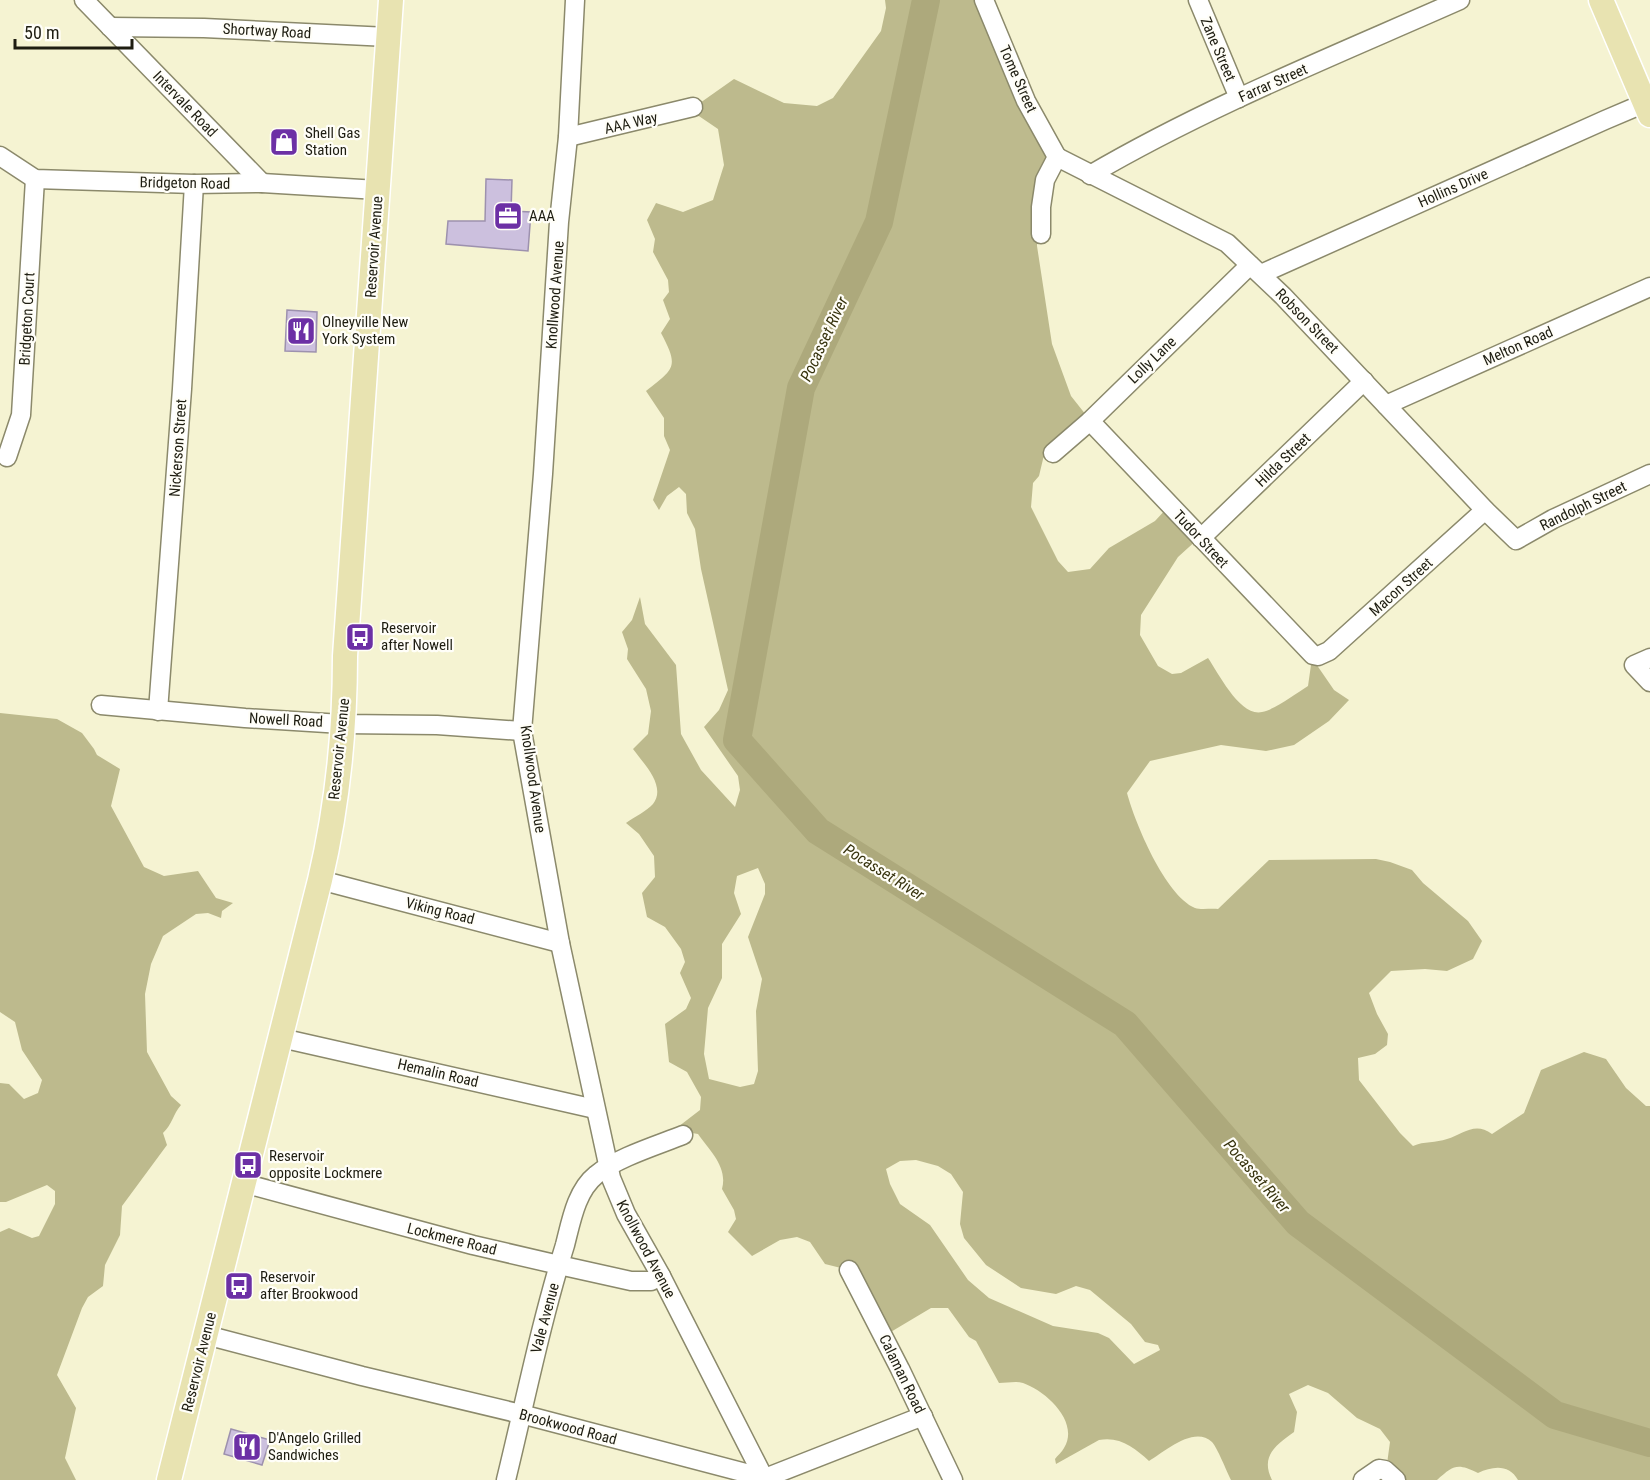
<svg xmlns="http://www.w3.org/2000/svg" width="1650" height="1480" font-family="'Roboto Condensed',sans-serif">
	<style>
		.forest { fill: #bdba8d; fill-rule: evenodd }
		.lines { fill: none; stroke-linecap: round; stroke-linejoin: round }
		.river { stroke: #ada97c; stroke-width: 28 }
		.building { fill: #ccc0de; stroke: #9d91ae; stroke-width: 1.5 }
		.minor-casing { stroke: #8b896b; stroke-width: 21 }
		.major-casing { stroke: #fff; stroke-width: 27 }
		.minor { stroke: #fff; stroke-width: 18 }
		.major { stroke: #e8e3b1; stroke-width: 24 }
		.labels { text-anchor: middle; dominant-baseline: central; stroke-width: 4.5; stroke-linejoin: round; paint-order: stroke }
		.street-label { font-size: 15px; fill: #1e1d11; stroke: #fffef8 }
		.poi-label { font-size: 15px; fill: #1e1d11; stroke: #fffef8; text-anchor: start }
		.water-label { font-size: 16px; font-style: italic; fill: #37330e; stroke: #fffef8 }
	</style>
	<rect width="100%" height="100%" fill="#f5f3d2"/>
	<g class="forest">
		<path d="M 885,0 L 984,0 L 1049,153 L 1037,204 L 1037,246 L 1052,344 L 1071,396 L 1086,415 L 1082,420 L 1044,455 L 1039,476 L 1033,483 L 1031,507 L 1058,561 L 1068,572 L 1090,569 L 1109,548 L 1155,521 L 1168,507 L 1199,538 L 1178,557 L 1141,615 L 1140,635 L 1158,666 L 1172,674 L 1181,673 L 1208,658 C 1219,674 1240,717 1262,712 C 1276,709 1295,694 1308,686 L 1312,658 L 1334,690 L 1349,700 L 1329,721 L 1294,745 L 1266,751 L 1221,745 L 1150,761 L 1127,793 C 1135,823 1165,895 1195,908 C 1201,910 1212,908 1218,909 L 1269,860 L 1376,859 L 1390,862 L 1412,870 L 1423,883 L 1468,921 L 1482,941 L 1473,959 L 1447,971 L 1425,969 L 1391,971 L 1369,993 L 1377,1014 L 1388,1034 L 1387,1045 L 1375,1054 L 1358,1058 L 1359,1080 L 1400,1133 L 1413,1146 C 1424,1141 1436,1143 1447,1139 C 1463,1134 1475,1121 1492,1134 L 1524,1113 L 1541,1070 L 1584,1052 L 1606,1059 L 1626,1088 L 1646,1106 L 1650,1106 L 1650,1480 L 1518,1480 C 1509,1464 1493,1466 1478,1473 C 1457,1463 1454,1465 1437,1480 L 1395,1480 L 1386,1471 L 1390,1442 L 1380,1429 L 1357,1418 L 1328,1393 L 1308,1385 L 1289,1394 L 1297,1412 L 1294,1432 C 1276,1445 1260,1456 1272,1480 L 1231,1480 C 1227,1472 1217,1447 1212,1442 C 1194,1425 1164,1452 1149,1461 C 1135,1448 1120,1436 1099,1440 L 1056,1464 L 1055,1459 C 1057,1456 1062,1452 1064,1448 C 1080,1422 1046,1391 1023,1383 C 1016,1381 1007,1383 999,1383 L 976,1341 L 969,1337 L 948,1308 L 931,1308 L 884,1336 L 849,1270 L 825,1264 L 810,1242 L 797,1237 L 780,1240 L 752,1256 L 728,1232 L 736,1219 L 734,1210 L 722,1189 C 728,1167 710,1151 698,1134 L 674,1130 L 700,1110 L 701,1097 L 687,1072 L 669,1062 L 665,1024 L 686,1009 L 691,998 L 680,973 L 685,962 L 681,949 L 665,927 L 647,917 L 642,893 L 655,877 L 654,856 L 639,834 L 626,823 C 634,817 647,811 653,804 C 667,786 643,763 633,749 L 648,734 L 651,711 L 646,689 L 627,659 L 628,649 L 622,632 L 632,620 L 640,597 L 645,624 L 676,665 L 681,734 L 701,770 L 735,807 L 740,790 L 738,776 L 704,727 L 719,710 L 728,690 L 701,569 L 695,529 L 687,513 L 686,494 L 679,487 L 667,496 L 659,510 L 653,500 L 670,450 L 664,436 L 664,418 L 646,391 C 675,368 679,367 661,333 L 670,319 L 663,300 L 669,292 L 668,280 L 653,252 L 655,239 L 647,220 L 656,203 L 683,212 L 713,200 L 724,165 L 718,129 L 690,110 L 734,79 L 784,103 L 817,106 L 833,98 L 881,31 L 886,8 ZM 758,868 L 765,884 L 765,894 L 748,937 L 762,979 L 756,1011 L 758,1071 L 754,1084 L 740,1087 L 709,1079 L 704,1054 L 708,1008 L 722,978 L 722,944 L 741,914 L 734,893 L 737,876 ZM 916,1160 L 938,1166 L 951,1174 L 963,1192 L 960,1224 L 964,1238 L 986,1265 L 1021,1288 L 1056,1294 L 1076,1286 L 1090,1290 L 1131,1324 L 1145,1342 L 1158,1345 L 1160,1350 L 1134,1364 L 1109,1338 L 1098,1333 L 1053,1326 L 989,1298 L 968,1280 L 930,1225 L 900,1204 L 890,1184 L 886,1169 L 900,1161 Z"/>
		<path d="M 0,713 L 57,719 L 82,733 L 94,749 L 97,755 L 120,769 L 111,806 L 144,867 L 164,876 L 198,871 L 216,898 L 233,903 L 222,911 L 221,918 L 208,913 L 196,914 L 163,936 L 151,964 L 145,994 L 147,1052 L 171,1096 L 181,1105 C 173,1114 172,1125 163,1133 L 167,1145 L 122,1206 L 120,1235 L 105,1265 L 103,1286 L 88,1297 L 82,1308 L 57,1375 L 76,1408 L 65,1458 L 76,1480 L 0,1480 L 0,1232 L 9,1228 L 32,1238 L 39,1236 L 55,1204 L 55,1191 L 47,1185 L 6,1202 L 0,1202 L 0,1083 L 9,1084 L 24,1099 L 38,1093 L 42,1080 L 22,1050 L 15,1022 L 0,1012 Z"/>
	</g>
	<g class="lines">
		<polyline class="river" points="926,0 879,222 801,388 737,740 818,831 1125,1024 1298,1223 1555,1415 1650,1443"/>
	</g>
	<g class="building">
		<polygon points="486,179 512,180 511,211 531,212 528,251 446,244 448,221 485,221"/>
		<polygon points="287,310 317,312 316,352 285,351"/>
		<polygon points="231,1429 270,1440 262,1465 224,1454"/>
	</g>
	<g class="lines">
		<g class="minor-casing">
			<g id="minor">
				<polyline points="84,0 262,183"/>
				<polyline points="575,0 568,137 559,222 543,474 522,731 560,943 611,1178 626,1214 661,1276 765,1480"/>
				<polyline points="984,0 1026,101 1057,157"/>
				<polyline points="1198,0 1239,98"/>
				<polyline points="110,27 204,28 388,37"/>
				<polyline points="568,137 693,107"/>
				<polyline points="0,156 35,179 194,184 262,183 378,190"/>
				<polyline points="1057,157 1227,243 1283,296 1485,510 1516,540 1553,519 1650,474"/>
				<path d="M 1090,175 C 1208,106 1336,55 1460,0"/>
				<polyline points="1041,234 1041,207 1045,180 1057,157"/>
				<polyline points="1261,274 1605,120 1645,103"/>
				<polyline points="1386,405 1650,287"/>
				<polyline points="1090,421 1313,655 1318,656 1329,651 1485,510"/>
				<polyline points="1053,453 1090,421 1250,265"/>
				<polyline points="7,457 21,415 35,179"/>
				<polyline points="1201,538 1364,381"/>
				<polyline points="1650,658 1634,665 1650,682"/>
				<polyline points="101,705 245,718 342,724 437,725 522,731"/>
				<polyline points="158,711 182,389 194,184"/>
				<polyline points="320,880 560,943"/>
				<polyline points="281,1038 595,1109"/>
				<polyline points="243,1183 473,1245 559,1265 631,1281 651,1281 661,1276"/>
				<polyline points="849,1270 900,1369 953,1480"/>
				<polyline points="206,1335 362,1376 521,1414 765,1478 923,1416"/>
				<path d="M 506,1480 C 525,1402 541,1322 565,1245 C 571,1222 576,1191 596,1175 C 616,1158 658,1145 683,1135"/>
				<polyline points="1363,1480 1379,1469 1385,1470 1396,1480"/>
			</g>
		</g>
		<g class="major-casing">
			<g id="major">
				<polyline points="1601,0 1650,115"/>
				<path d="M 169,1480 L 320,880 C 337,808 345,730 345,656 L 391,0"/>
			</g>
		</g>
		<use href="#minor" class="minor"/>
		<use href="#major" class="major"/>
	</g>
	<defs>
		<g id="shop-square" transform="scale(1.5)"><rect x="-9" y="-9" width="18" height="18" rx="4" fill="#6c30a5" stroke="#fffef8"/><path d="M-5-2.5h2.3a2.7 3.5 0 0 1 5.4 0H5L5.5 6h-11ZM-1.5-2.5h3a1.5 2.3 0 0 0-3 0Z" fill="#fff"/></g>
		<g id="office-square" transform="scale(1.5)"><rect x="-9" y="-9" width="18" height="18" rx="4" fill="#6c30a5" stroke="#fffef8"/><path d="M-6-3h4V-5.5h4V-3h4V5H-6ZM-1-4.5V-3h2v-1.5ZM-6 0V1H6V0Z" fill="#fff"/></g>
		<g id="restaurant-square" transform="scale(1.5)"><rect x="-9" y="-9" width="18" height="18" rx="4" fill="#6c30a5" stroke="#fffef8"/><path d="M-5-6h1v4h1v-4h1v4h1v-4h1v5L-1.5 .5V6h-2V.5L-5-1ZM5-6V6H3V1.5H1.5Q1.5-4 5-6Z" fill="#fff"/></g>
		<g id="bus-square" transform="scale(1.5)"><rect x="-9" y="-9" width="18" height="18" rx="4" fill="#6c30a5" stroke="#fffef8"/><path d="M-5-6H5V4H4V6H2V4H-2V6H-4V4H-5ZM-3.5-4V0h7V-4ZM-3.5 1.2v1.5H-2V1.2ZM2 1.2v1.5H3.5V1.2Z" fill="#fff"/></g>
	</defs>
	<g fill-rule="evenodd">
		<use href="#shop-square" x="284" y="142"/>
		<use href="#office-square" x="508" y="216"/>
		<use href="#restaurant-square" x="301" y="331"/>
		<use href="#bus-square" x="360" y="637"/>
		<use href="#bus-square" x="248" y="1165"/>
		<use href="#bus-square" x="239" y="1286"/>
		<use href="#restaurant-square" x="247" y="1447"/>
	</g>
	<g class="labels">
		<g class="street-label">
			<text transform="translate(267 31) rotate(3)">Shortway Road</text>
			<text transform="translate(1218 49) rotate(67)">Zane Street</text>
			<text transform="translate(1018 79) rotate(66)">Tome Street</text>
			<text transform="translate(1273 83) rotate(-24)">Farrar Street</text>
			<text transform="translate(185 104) rotate(46)">Intervale Road</text>
			<text transform="translate(631 123) rotate(-13)">AAA Way</text>
			<text transform="translate(185 183) rotate(1)">Bridgeton Road</text>
			<text transform="translate(1453 188) rotate(-24)">Hollins Drive</text>
			<text transform="translate(374 247) rotate(-86)">Reservoir Avenue</text>
			<text transform="translate(555 295) rotate(-86)">Knollwood Avenue</text>
			<text transform="translate(27 319) rotate(-87)">Bridgeton Court</text>
			<text transform="translate(1307 321) rotate(46)">Robson Street</text>
			<text transform="translate(1518 346) rotate(-24)">Melton Road</text>
			<text transform="translate(1152 360) rotate(-44)">Lolly Lane</text>
			<text transform="translate(178 448) rotate(-86)">Nickerson Street</text>
			<text transform="translate(1283 460) rotate(-44)">Hilda Street</text>
			<text transform="translate(1583 506) rotate(-26)">Randolph Street</text>
			<text transform="translate(1201 539) rotate(47)">Tudor Street</text>
			<text transform="translate(1401 587) rotate(-42)">Macon Street</text>
			<text transform="translate(286 720) rotate(3)">Nowell Road</text>
			<text transform="translate(339 749) rotate(-84)">Reservoir Avenue</text>
			<text transform="translate(533 779) rotate(82)">Knollwood Avenue</text>
			<text transform="translate(440 911) rotate(14)">Viking Road</text>
			<text transform="translate(438 1073) rotate(13)">Hemalin Road</text>
			<text transform="translate(452 1239) rotate(14)">Lockmere Road</text>
			<text transform="translate(646 1249) rotate(62)">Knollwood Avenue</text>
			<text transform="translate(545 1318) rotate(-75)">Vale Avenue</text>
			<text transform="translate(199 1362) rotate(-76)">Reservoir Avenue</text>
			<text transform="translate(902 1374) rotate(64)">Calaman Road</text>
			<text transform="translate(568 1427) rotate(15)">Brookwood Road</text>
		</g>
		<g class="poi-label">
			<text x="305" y="133">Shell Gas<tspan x="305" dy="17">Station</tspan></text>
			<text x="529" y="216">AAA</text>
			<text x="322" y="322">Olneyville New<tspan x="322" dy="17">York System</tspan></text>
			<text x="381" y="628">Reservoir<tspan x="381" dy="17">after Nowell</tspan></text>
			<text x="269" y="1156">Reservoir<tspan x="269" dy="17">opposite Lockmere</tspan></text>
			<text x="260" y="1277">Reservoir<tspan x="260" dy="17">after Brookwood</tspan></text>
			<text x="268" y="1438">D'Angelo Grilled<tspan x="268" dy="17">Sandwiches</tspan></text>
		</g>
		<g class="water-label">
			<text transform="translate(824 339) rotate(-65)">Pocasset River</text>
			<text transform="translate(884 872) rotate(32)">Pocasset River</text>
			<text transform="translate(1257 1176) rotate(49)">Pocasset River</text>
		</g>
	</g>
	<path d="M15 39v9h117v-9" fill="none" stroke="#1e1d11" stroke-width="3"/>
	<text x="24" y="39" font-size="18" fill="#1e1d11" stroke="#fffef8" stroke-width="4.5" paint-order="stroke">50 m</text>
</svg>
